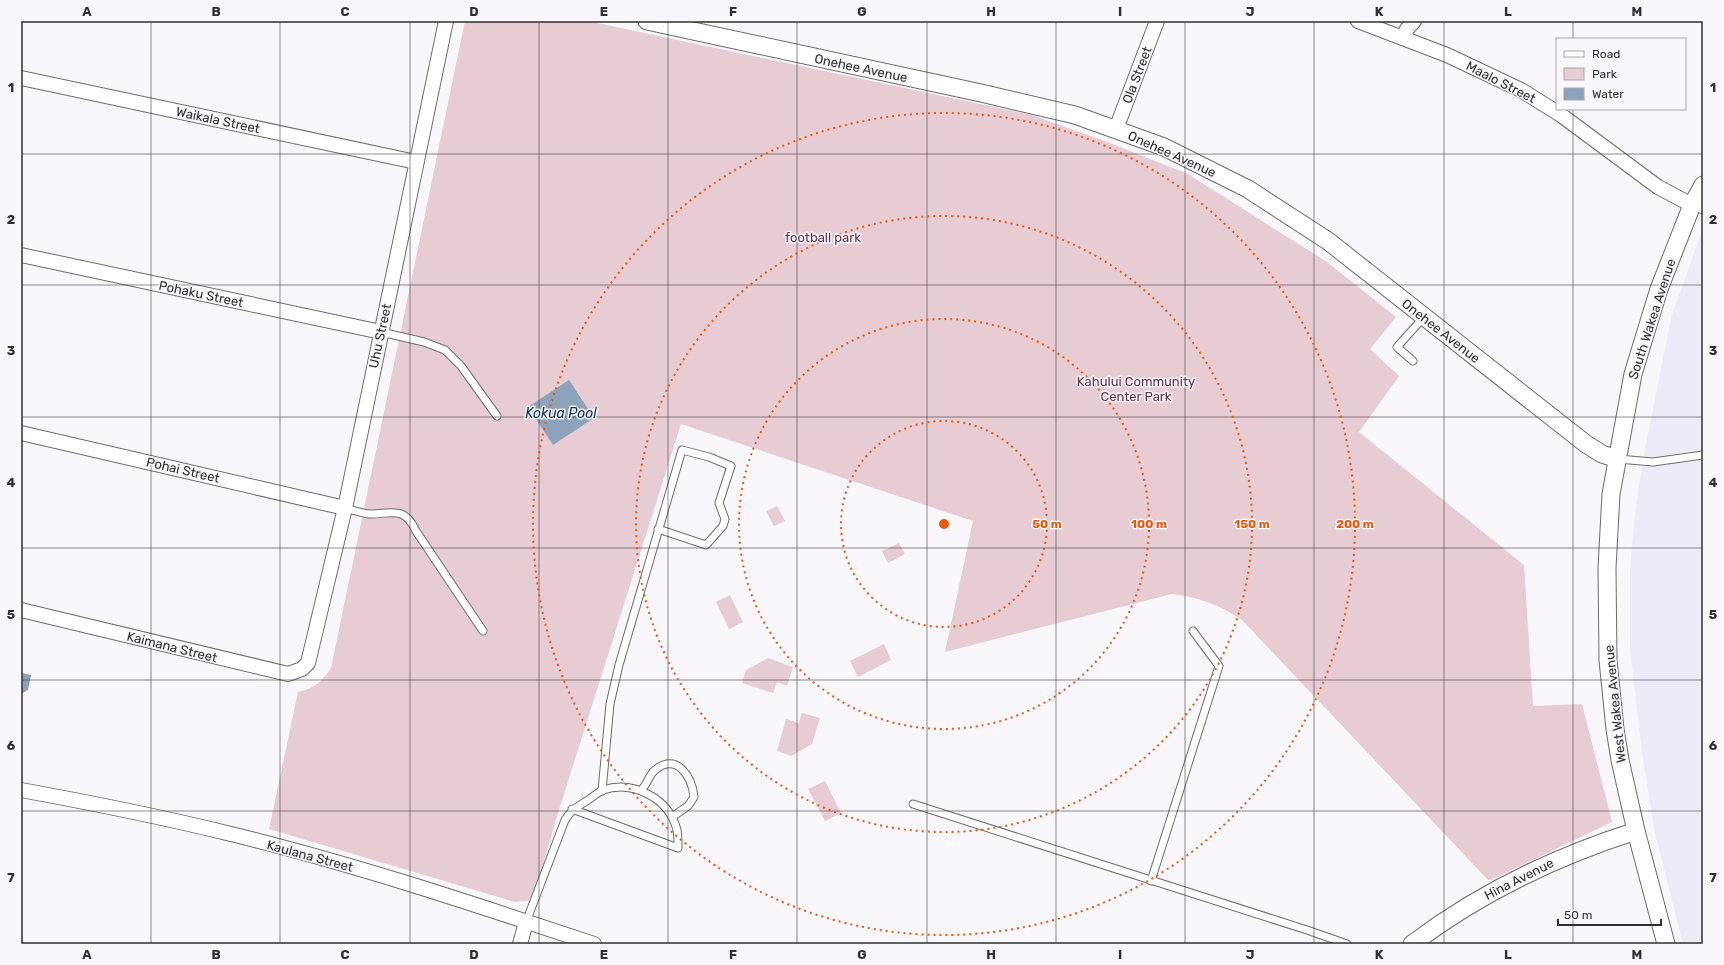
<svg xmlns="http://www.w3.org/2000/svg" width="1724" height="965" font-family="Rubik,sans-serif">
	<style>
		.built { fill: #efeaf7 }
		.green { fill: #e8ccd4 }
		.water { fill: #8ca3bb }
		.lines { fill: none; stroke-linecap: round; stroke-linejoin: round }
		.service-casing { stroke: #6e6c71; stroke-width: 9 }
		.minor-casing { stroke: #6e6c71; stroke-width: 16 }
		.tertiary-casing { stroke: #6e6c71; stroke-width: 19 }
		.service { stroke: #fff; stroke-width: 7 }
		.minor { stroke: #fff; stroke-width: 14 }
		.tertiary { stroke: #fff; stroke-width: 17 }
		.grid { fill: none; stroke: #2f2f31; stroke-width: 1; stroke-opacity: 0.55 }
		.ring { fill: none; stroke: #e8590c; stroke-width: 2; stroke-dasharray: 2 4 }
		.labels { text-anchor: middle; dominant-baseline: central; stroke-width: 3; stroke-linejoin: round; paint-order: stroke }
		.street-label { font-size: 13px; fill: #2f2f31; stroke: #f9f6fc }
		.park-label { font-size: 13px; fill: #653446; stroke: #f9f6fc }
		.water-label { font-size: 14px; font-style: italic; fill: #0a2e50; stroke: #f9f6fc }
		.centre { fill: #e8590c; stroke: #f9f6fc; stroke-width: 2 }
		.ring-label { font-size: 12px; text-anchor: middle; font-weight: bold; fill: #e8590c; stroke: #f9f6fc; stroke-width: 3; stroke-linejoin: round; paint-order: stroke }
		.neatline { fill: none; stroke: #2f2f31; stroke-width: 1.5 }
		.grid-label { font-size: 13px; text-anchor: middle; font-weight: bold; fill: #2f2f31 }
	</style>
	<rect width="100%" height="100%" fill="#f9f6fc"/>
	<polygon class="built" points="1703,228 1703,944 1683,944 1655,833 1642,752 1630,649 1630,571 1634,522 1642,465 1671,318"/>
	<g class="green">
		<path d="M 465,21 L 588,21 L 1032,115 L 1110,143 L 1188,174 L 1327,262 L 1396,317 L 1370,349 L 1399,376 L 1359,432 L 1524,565 L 1533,706 L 1582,704 L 1612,822 L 1489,881 L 1242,620 C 1220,605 1198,597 1172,594 L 945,652 L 973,521 L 681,424 L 558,813 L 534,896 L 527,901 L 515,902 L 269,829 L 298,692 C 315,688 322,682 331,668 Z"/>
		<polygon points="777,506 785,521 774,526 766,511"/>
		<polygon points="899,543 905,554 888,563 882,551"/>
		<polygon points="730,595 743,622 729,629 716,602"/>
		<polygon points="884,644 891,660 858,677 850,661"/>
		<polygon points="768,658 793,667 787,686 777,682 773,693 742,683 746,670"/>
		<polygon points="802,713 820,718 812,744 791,756 777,751 786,719 799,723"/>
		<polygon points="825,781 841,813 825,821 808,789"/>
	</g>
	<g class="water">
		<polygon points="569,380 594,418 553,445 528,407"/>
		<polygon points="22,673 31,675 28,690 21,694"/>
	</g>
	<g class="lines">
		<g class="service-casing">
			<g id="service">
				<polyline points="1692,205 1703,210"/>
				<polyline points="381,332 424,342 445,350 461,366 497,416"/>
				<polyline points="1413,361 1397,347 1424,317"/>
				<polyline points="1618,459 1653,462 1703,455"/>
				<path d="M 345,508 C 352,510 361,513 369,514 C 392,514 404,505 416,531 L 483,631"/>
				<path d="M 641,790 C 648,784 648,776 655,770 C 677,752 692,777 694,797 L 688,806 L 672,817"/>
				<polyline points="602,791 610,704 619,665 682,450 709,457 731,466 719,503 725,519 723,526 706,545 658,529"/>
				<polyline points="913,804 1307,930 1347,944"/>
				<polyline points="1151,881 1219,666 1193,631"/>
				<path d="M 526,922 L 565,820 C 572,809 577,807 588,800 C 593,797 598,792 603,790 C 633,780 669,798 677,830 C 678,835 678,842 678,848 L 572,809"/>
			</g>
		</g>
		<g class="minor-casing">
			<g id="minor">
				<polyline points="1358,21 1447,55 1521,90 1561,115 1658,187 1692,205"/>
				<polyline points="1403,38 1407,29 1414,21"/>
				<polyline points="21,78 416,162"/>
				<polyline points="1116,129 1157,21"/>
				<polyline points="21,255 381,332"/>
				<polyline points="21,433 345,508"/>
				<polyline points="21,610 288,674 302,669 308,663 345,508 446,21"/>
				<path d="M 21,790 C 92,803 162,817 231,834 C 354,864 474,904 594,944"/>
				<polyline points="520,944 526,922"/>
			</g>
		</g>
		<g class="tertiary-casing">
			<g id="tertiary">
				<polyline points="647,21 981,93 1075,115 1164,147 1248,189 1328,241 1586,444 1602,454 1617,459"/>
				<path d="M 1412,944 C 1481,892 1554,857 1636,831"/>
				<polyline points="1666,944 1636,831 1620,760 1615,729 1608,660 1607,568 1611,494 1633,374 1659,289 1692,205 1703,185"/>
			</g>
		</g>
		<use href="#service" class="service"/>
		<use href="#minor" class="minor"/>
		<use href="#tertiary" class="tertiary"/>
	</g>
	<path class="grid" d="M 151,21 L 151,944M 280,21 L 280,944M 410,21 L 410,944M 539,21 L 539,944M 668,21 L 668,944M 797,21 L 797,944M 927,21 L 927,944M 1056,21 L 1056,944M 1185,21 L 1185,944M 1314,21 L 1314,944M 1444,21 L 1444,944M 1573,21 L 1573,39M 1573,109 L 1573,944M 21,154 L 1703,154M 21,285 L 1703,285M 21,417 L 1703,417M 21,548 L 1703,548M 21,680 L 1703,680M 21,811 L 1703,811"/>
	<g class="ring">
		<circle cx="944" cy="524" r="103"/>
		<circle cx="944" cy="524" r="205"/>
		<circle cx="944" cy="524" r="308"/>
		<circle cx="944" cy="524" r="411"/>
	</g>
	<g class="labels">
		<g class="street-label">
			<text transform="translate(861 68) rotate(12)">Onehee Avenue</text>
			<text transform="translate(1137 75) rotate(-69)">Ola Street</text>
			<text transform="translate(1501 82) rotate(27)">Maalo Street</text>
			<text transform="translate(218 120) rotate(12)">Waikala Street</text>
			<text transform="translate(1172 154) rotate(24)">Onehee Avenue</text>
			<text transform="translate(201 294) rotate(12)">Pohaku Street</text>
			<text transform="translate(1652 319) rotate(-72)">South Wakea Avenue</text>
			<text transform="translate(1441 331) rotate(38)">Onehee Avenue</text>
			<text transform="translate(380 336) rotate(-78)">Uhu Street</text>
			<text transform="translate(183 470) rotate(13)">Pohai Street</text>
			<text transform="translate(172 647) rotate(14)">Kaimana Street</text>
			<text transform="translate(1615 704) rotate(-96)">West Wakea Avenue</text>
			<text transform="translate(310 856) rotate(15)">Kaulana Street</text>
			<text transform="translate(1519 879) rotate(-27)">Hina Avenue</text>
		</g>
		<g class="park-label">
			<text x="823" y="237">football park</text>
			<text x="1136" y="381">Kahului Community<tspan x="1136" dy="15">Center Park</tspan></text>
		</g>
		<g class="water-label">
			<text x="561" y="413">Kokua Pool</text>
		</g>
	</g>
	<circle cx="944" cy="524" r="6" class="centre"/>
	<g class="ring-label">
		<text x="1047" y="528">50 m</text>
		<text x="1149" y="528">100 m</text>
		<text x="1252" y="528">150 m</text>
		<text x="1355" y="528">200 m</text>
	</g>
	<rect width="1724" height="965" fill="none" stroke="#f9f6fc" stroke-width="44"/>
	<rect x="1556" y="38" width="130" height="72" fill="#f9f6fc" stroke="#a8a6ab"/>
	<rect x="1564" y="51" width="20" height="6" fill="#ffffff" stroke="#a8a6ab"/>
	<text x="1592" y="58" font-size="12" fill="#2f2f31">Road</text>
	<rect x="1564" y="68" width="20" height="12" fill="#e8ccd4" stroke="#a8a6ab"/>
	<text x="1592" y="78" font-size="12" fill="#2f2f31">Park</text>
	<rect x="1564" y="88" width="20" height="12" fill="#8ca3bb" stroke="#a8a6ab"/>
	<text x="1592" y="98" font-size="12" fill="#2f2f31">Water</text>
	<path d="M1558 919v6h103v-6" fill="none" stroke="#2f2f31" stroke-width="2"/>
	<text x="1564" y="919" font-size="12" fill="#2f2f31" stroke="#f9f6fc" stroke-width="3" paint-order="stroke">50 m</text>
	<rect x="22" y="22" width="1680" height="921" class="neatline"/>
	<g class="grid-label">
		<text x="87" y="16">A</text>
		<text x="216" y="16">B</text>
		<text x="345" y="16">C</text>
		<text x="474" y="16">D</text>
		<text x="604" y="16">E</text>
		<text x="733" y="16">F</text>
		<text x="862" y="16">G</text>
		<text x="991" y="16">H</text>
		<text x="1120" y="16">I</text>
		<text x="1250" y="16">J</text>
		<text x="1379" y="16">K</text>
		<text x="1508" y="16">L</text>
		<text x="1637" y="16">M</text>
		<text x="11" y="92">1</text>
		<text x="1713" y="92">1</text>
		<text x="11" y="224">2</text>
		<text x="1713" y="224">2</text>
		<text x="11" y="355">3</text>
		<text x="1713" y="355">3</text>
		<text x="11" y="487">4</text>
		<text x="1713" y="487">4</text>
		<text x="11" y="619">5</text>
		<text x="1713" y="619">5</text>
		<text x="11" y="750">6</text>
		<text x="1713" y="750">6</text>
		<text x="11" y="882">7</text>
		<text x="1713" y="882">7</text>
		<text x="87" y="959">A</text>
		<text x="216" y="959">B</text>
		<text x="345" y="959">C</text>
		<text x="474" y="959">D</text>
		<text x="604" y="959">E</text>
		<text x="733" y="959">F</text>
		<text x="862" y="959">G</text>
		<text x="991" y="959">H</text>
		<text x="1120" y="959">I</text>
		<text x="1250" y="959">J</text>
		<text x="1379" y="959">K</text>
		<text x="1508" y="959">L</text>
		<text x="1637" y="959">M</text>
	</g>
</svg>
